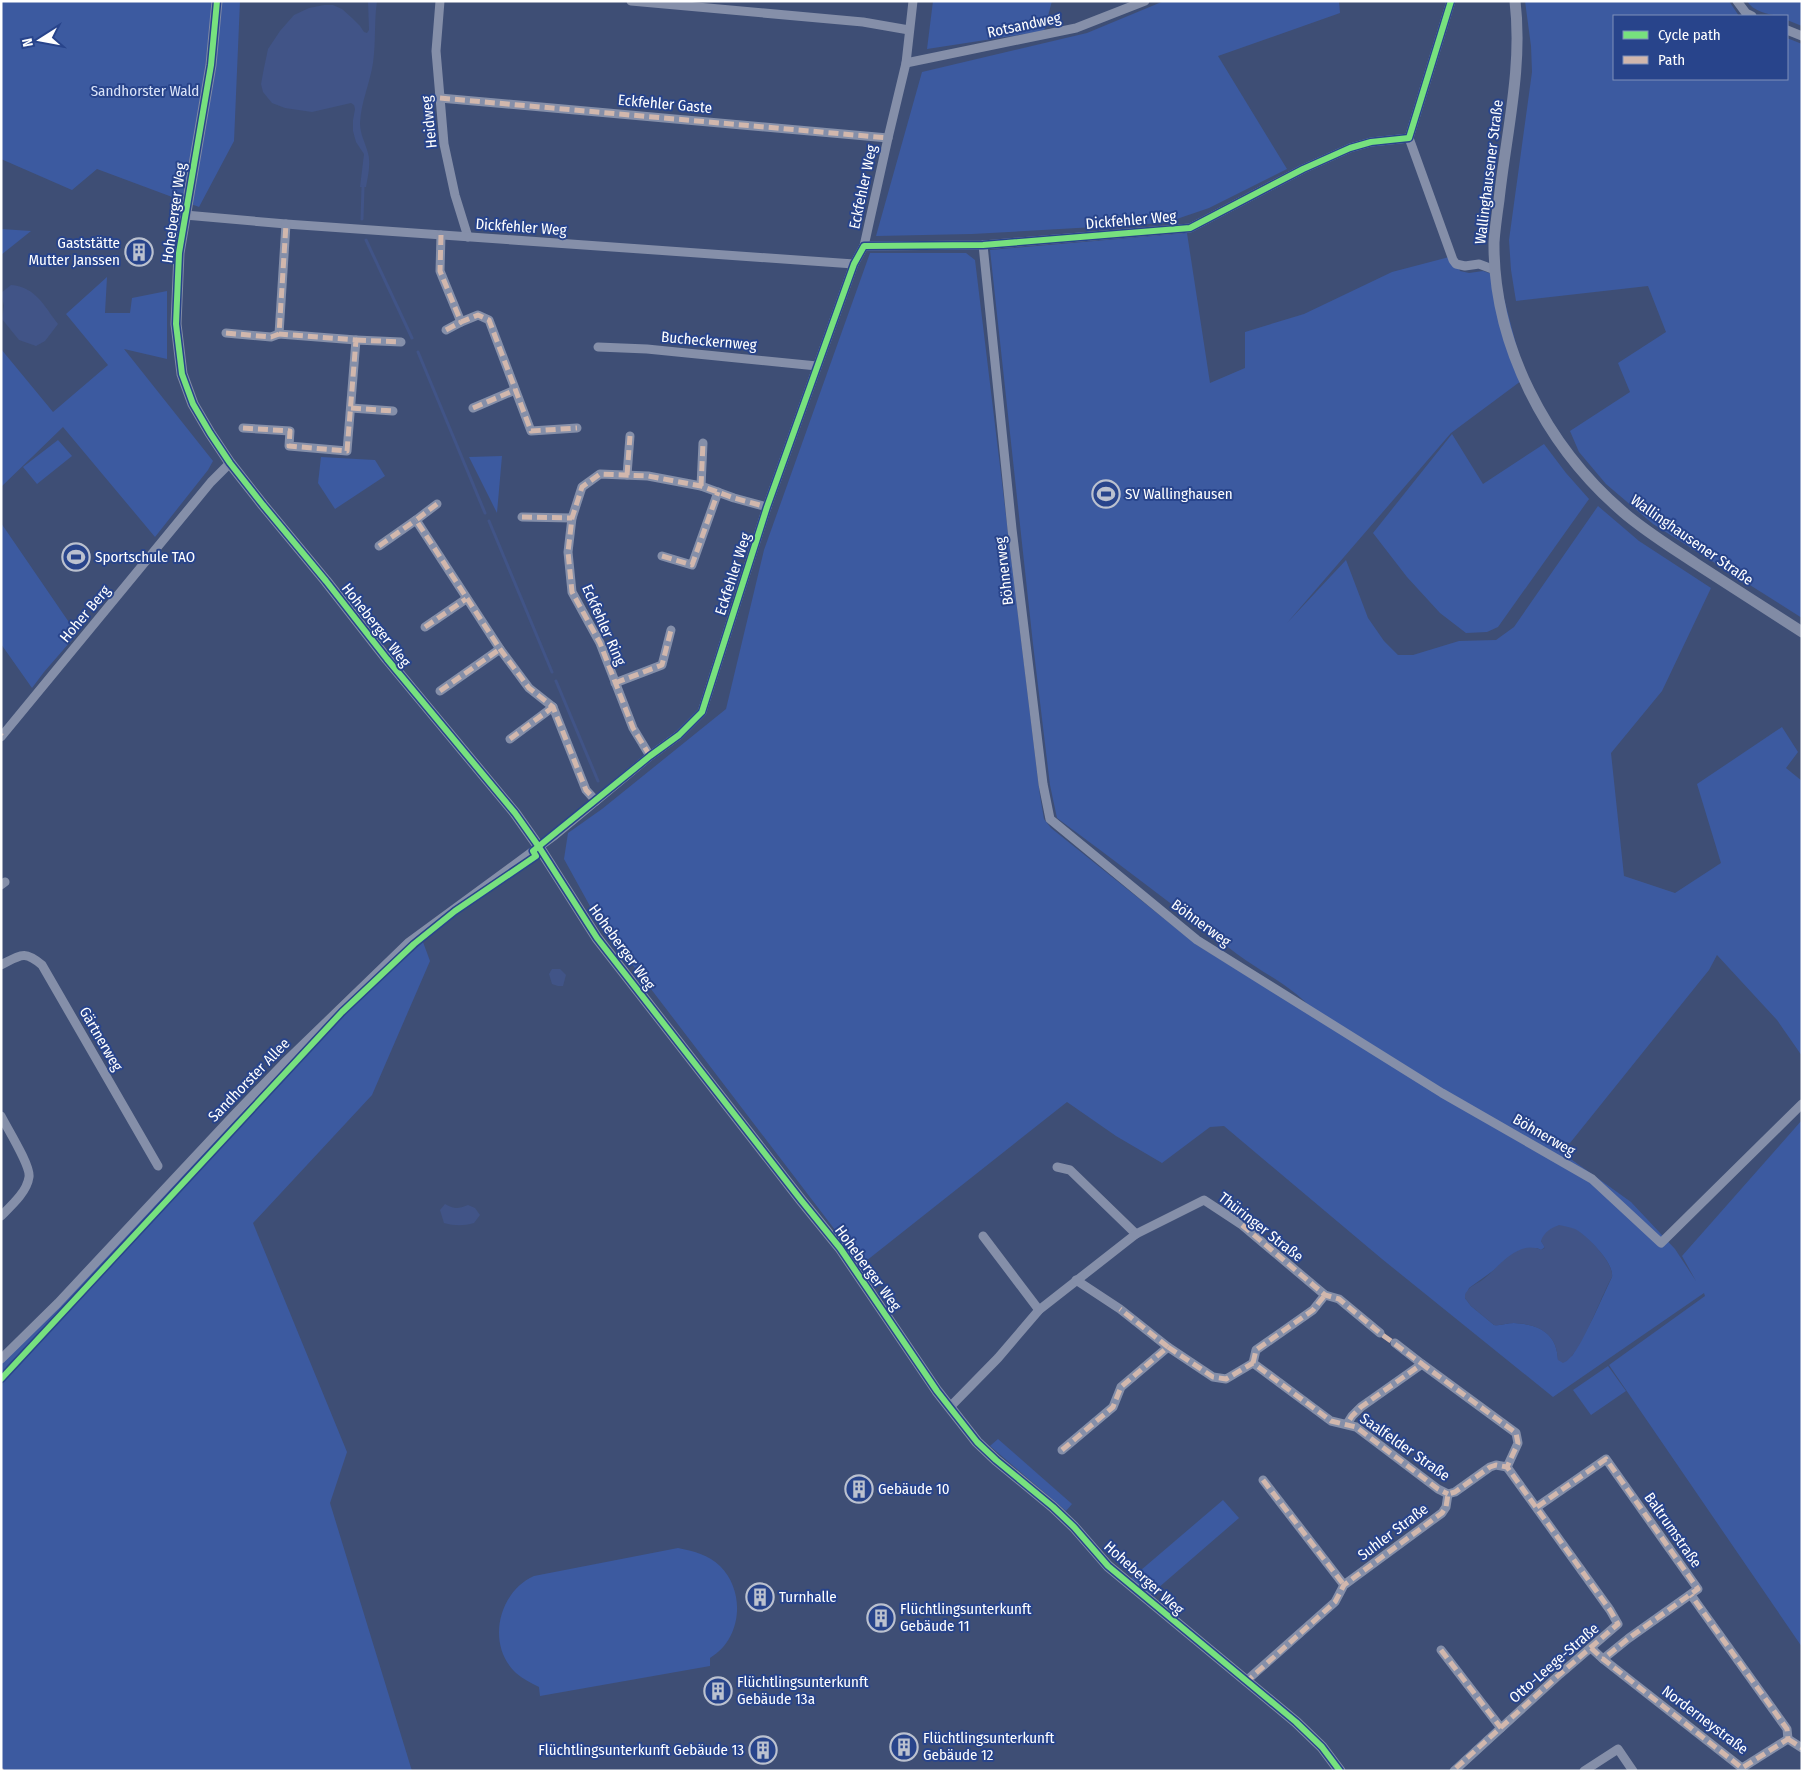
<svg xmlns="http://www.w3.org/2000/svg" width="1803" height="1772" font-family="'Fira Sans Condensed',sans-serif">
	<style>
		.green { fill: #3c5aa0; fill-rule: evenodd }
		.water { fill: #415487 }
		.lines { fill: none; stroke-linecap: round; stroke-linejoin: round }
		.stream { stroke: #415487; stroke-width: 3 }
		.street { stroke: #858fa9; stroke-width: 9 }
		.secondary { stroke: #818ba5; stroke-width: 11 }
		.quiet { stroke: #d1b7ad; stroke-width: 5; stroke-dasharray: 10 5; stroke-linecap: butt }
		.cycleway-casing { stroke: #28448b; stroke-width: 9 }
		.cycleway { stroke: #77e17e; stroke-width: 6 }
		.labels { text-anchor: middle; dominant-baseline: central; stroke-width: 4; stroke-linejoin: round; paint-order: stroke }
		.street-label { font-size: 15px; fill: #fff; stroke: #28448b }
		.park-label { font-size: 15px; fill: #dae3f8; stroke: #28448b }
		.poi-label { font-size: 15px; fill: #fff; stroke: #28448b; text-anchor: start }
	</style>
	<rect width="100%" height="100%" fill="#3e4e75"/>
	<g class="green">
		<polygon points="1,1 240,1 234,141 199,207 97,169 72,190 1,159"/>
		<polygon points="933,1 1052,1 1044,31 927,49"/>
		<polygon points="1164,1 1339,1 1340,13 1218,56 1287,169 1209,208 1165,223 972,234 876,236 922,72 1087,33"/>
		<polygon points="1525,1 1729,1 1739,16 1614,16 1614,79 1787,79 1787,38 1802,44 1802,618 1653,524 1606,484 1579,452 1570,431 1630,392 1618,363 1666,332 1648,286 1516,301 1511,270 1509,240 1532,72 1531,46"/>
		<path d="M 1747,1 L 1802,1 L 1802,26 L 1787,20 L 1787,16 C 1774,16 1754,13 1747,1 Z"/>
		<polygon points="1,229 31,231 1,255"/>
		<path d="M 1187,233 L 1210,383 L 1245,368 L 1245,332 L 1304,314 L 1392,272 L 1453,256 L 1460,271 L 1469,273 L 1483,271 L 1498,276 L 1525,378 L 1451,433 L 1287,623 L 1346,560 L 1368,618 L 1384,641 L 1398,655 L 1413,655 L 1459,641 L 1496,640 L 1514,627 L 1598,506 L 1639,541 L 1711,588 L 1662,691 L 1611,753 L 1624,876 L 1675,893 L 1721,863 L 1697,784 L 1782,727 L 1798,752 L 1786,768 L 1802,781 L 1802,1056 L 1777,1020 L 1717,955 L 1709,970 L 1570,1143 L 1533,1135 L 1561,1152 L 1631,1202 L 1675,1249 L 1696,1281 L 1682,1256 L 1802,1120 L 1802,1647 L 1609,1365 L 1705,1296 L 1704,1293 L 1553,1397 L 1382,1259 L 1224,1126 L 1210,1127 L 1162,1163 L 1116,1136 L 1067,1102 L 861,1265 L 832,1226 L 596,917 L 564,859 L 568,833 L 602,809 L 726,709 L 764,550 L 870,253 L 966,253 L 975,260 L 1040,796 L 1044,819 L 1051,828 L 1197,945 L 1322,1022 C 1300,989 1268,977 1237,954 C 1177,908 1118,863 1057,818 L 1050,785 L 1033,644 L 990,250 ZM 1579,1232 C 1590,1241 1614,1262 1612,1277 L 1593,1318 L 1572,1356 L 1558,1360 C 1557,1333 1539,1324 1514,1323 C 1507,1323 1501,1326 1494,1325 L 1471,1306 L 1465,1298 L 1469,1288 L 1501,1265 L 1537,1248 L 1541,1250 L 1545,1247 L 1541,1241 Z"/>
		<polygon points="107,277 105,313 130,313 132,298 167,291 167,359 124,349 213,461 208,470 155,537 63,427 1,487 1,349 53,412 108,365 66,314"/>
		<polygon points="1452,434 1483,484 1544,444 1566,473 1589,499 1498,627 1487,632 1466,633 1440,613 1407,577 1373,533"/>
		<polygon points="58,440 72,456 37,484 23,467"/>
		<polygon points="502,456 497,513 469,457"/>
		<polygon points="321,457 375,460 385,476 335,509 318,483"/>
		<polygon points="1,523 77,634 44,672 32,688 1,644"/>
		<polygon points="423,942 430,961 372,1095 253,1223 347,1452 330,1503 412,1771 1,1771 1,1360 170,1184 295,1059"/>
		<polygon points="1608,1366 1626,1391 1591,1415 1573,1390"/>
		<polygon points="998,1439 1072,1504 1066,1511 990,1446"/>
		<polygon points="1223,1500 1239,1518 1150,1595 1127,1582"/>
		<path d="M 678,1548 C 693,1551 709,1555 720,1566 C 746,1592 742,1639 710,1658 L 710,1666 L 540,1696 L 539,1687 C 531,1683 523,1679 516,1673 C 486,1645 498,1592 534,1576 Z"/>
	</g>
	<g class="water">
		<path d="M 368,1 L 377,1 C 374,22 376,42 373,63 C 370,83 361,102 360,123 C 360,134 365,142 368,153 C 371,163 368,176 366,187 L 360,187 L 364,154 L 356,142 L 353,131 L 353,120 L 355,109 L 354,105 L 351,103 L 312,112 L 285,108 L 272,103 L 263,92 L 261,84 L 264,68 L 268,49 L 280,31 L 294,15 L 309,8 L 324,5 L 333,5 L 342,9 L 352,18 L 360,26 L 364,32 L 367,33 L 369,30 Z"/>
		<path d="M 11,285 C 36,287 44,306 58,324 L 45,341 L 36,346 L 19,340 L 2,319 L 4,306 L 1,293 Z"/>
		<polygon points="552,969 560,969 566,975 563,986 558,986 552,984 549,974"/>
		<path d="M 445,1204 C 454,1209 458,1209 468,1205 L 475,1208 L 480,1215 L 474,1223 C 463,1226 455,1226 444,1223 L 440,1210 Z"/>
		<path d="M 1559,1225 C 1564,1226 1570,1227 1575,1229 C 1588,1236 1614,1263 1612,1277 C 1601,1295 1580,1358 1563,1363 L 1558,1360 C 1557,1333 1538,1324 1514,1323 C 1507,1323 1501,1326 1494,1325 L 1471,1306 L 1465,1298 C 1465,1293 1465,1294 1468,1290 C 1471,1286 1476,1284 1481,1281 C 1495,1271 1505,1255 1522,1249 C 1527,1247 1535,1247 1541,1250 L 1545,1248 L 1541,1241 C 1544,1232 1551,1228 1559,1225 Z"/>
	</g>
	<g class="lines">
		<g class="stream">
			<polyline points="362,219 363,187"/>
			<polyline points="366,240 412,338"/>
			<polyline points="418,352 485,513"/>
			<polyline points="489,521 552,672"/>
			<polyline points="556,681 598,781"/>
		</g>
		<g class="street">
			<polyline points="440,1 436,51 444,144 455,195 468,237"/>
			<polyline points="631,1 863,22 909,30"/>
			<polyline points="1451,1 1409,138 1453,260 1456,264 1465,266 1479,264 1495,270"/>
			<polyline points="1737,1 1746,13 1752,16"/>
			<polyline points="1787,30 1802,36"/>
			<polyline points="906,63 1076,28 1145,1"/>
			<polyline points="440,98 888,138"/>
			<polyline points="185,215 286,224 854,264"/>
			<polyline points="441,235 440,271 461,322 478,315 489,320 531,431 577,428"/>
			<polyline points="983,245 1012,529 1043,784 1050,819 1197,940 1442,1093 1592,1179 1661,1243 1802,1104"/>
			<polyline points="864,246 983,245 1190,228 1303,169 1350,148 1371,142 1409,138"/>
			<polyline points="446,330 461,322"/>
			<polyline points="226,333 271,337 279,334"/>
			<polyline points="356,340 401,342"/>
			<polyline points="598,347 647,349 817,366"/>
			<polyline points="351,408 393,411"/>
			<polyline points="473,408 515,390"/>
			<polyline points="243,428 290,431 289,446 347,451 356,340 279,334 286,224"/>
			<polyline points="627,475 630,436"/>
			<polyline points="701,486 703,443"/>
			<polyline points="437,504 416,520 500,649 529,688 553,707 586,790 596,801"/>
			<polyline points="522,517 572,518"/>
			<polyline points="379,546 416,520"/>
			<polyline points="662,556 692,565 718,492"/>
			<polyline points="425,627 466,599"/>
			<polyline points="615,683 662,665 671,630"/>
			<polyline points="440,691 500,649"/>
			<polyline points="1,737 211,482 230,463"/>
			<polyline points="510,739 553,707"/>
			<polyline points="650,756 633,728 600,643 572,592 568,552 572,518 582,487 600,474 648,476 701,486 734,498 767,507"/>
			<polyline points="1,885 5,882"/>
			<path d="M 1,965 C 21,955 24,950 42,965 L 158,1166"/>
			<path d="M 1,1116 C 7,1128 31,1166 29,1177 C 27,1192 11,1206 1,1216"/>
			<polyline points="1057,1167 1070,1170 1136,1234"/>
			<polyline points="983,1236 1039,1310"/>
			<polyline points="1395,1343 1422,1364"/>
			<polyline points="1168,1347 1213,1377 1226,1379 1253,1363 1331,1421 1356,1427 1438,1489 1448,1494"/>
			<polyline points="1,1359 58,1303 232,1117 283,1064 408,943 555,835 650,756 679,735 702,712 767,507 854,264 864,246 888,138 906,63 913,1"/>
			<polyline points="1253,1363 1256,1350 1313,1310 1325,1295"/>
			<polyline points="950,1407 998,1358 1039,1310 1136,1234 1204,1200 1242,1225 1325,1295 1339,1299 1380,1333"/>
			<polyline points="1062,1450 1113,1407 1121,1387 1168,1347 1120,1309 1076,1280"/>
			<polyline points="1263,1480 1344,1585"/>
			<polyline points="1537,1507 1606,1459 1698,1589 1629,1638 1603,1659"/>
			<polyline points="1591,1648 1603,1659 1742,1768 1788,1739 1787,1729 1691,1595"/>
			<polyline points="1441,1650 1501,1728"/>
			<polyline points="1246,1681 1335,1602 1344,1585 1442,1513 1446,1507 1448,1494 1455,1492 1490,1467 1496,1465 1507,1467 1518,1443 1516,1433 1422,1364 1361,1407 1352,1416 1347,1424"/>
			<polyline points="1788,1739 1802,1748"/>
			<polyline points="1454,1771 1560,1674 1618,1624 1610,1610 1507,1467"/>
			<polyline points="1584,1771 1618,1749 1633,1771"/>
		</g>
		<g class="secondary">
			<polyline points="217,1 211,65 179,253 176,324 182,374 193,404 210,433 230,463 263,505 326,581 387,659 515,813 539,847 597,938 801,1200 840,1248 937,1391 977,1442 996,1460 1053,1507 1074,1527 1108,1566 1296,1722 1322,1747 1340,1771"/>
			<path d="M 1515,1 C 1523,68 1506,134 1499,200 C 1497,214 1495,228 1494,242 C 1493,344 1546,446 1623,512 C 1645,531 1671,547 1695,563 C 1731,586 1766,609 1802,632"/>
		</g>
		<g class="quiet">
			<polyline points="440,98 888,138"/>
			<polyline points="441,235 440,271 461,322 478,315 489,320 531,431 577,428"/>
			<polyline points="446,330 461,322"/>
			<polyline points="226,333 271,337 279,334"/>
			<polyline points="356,340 401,342"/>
			<polyline points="351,408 393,411"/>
			<polyline points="473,408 515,390"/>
			<polyline points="243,428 290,431 289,446 347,451 356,340 279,334 286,224"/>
			<polyline points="627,475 630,436"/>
			<polyline points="701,486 703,443"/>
			<polyline points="437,504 416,520 500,649 529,688 553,707 586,790 596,801"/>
			<polyline points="522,517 572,518"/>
			<polyline points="379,546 416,520"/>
			<polyline points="662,556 692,565 718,492"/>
			<polyline points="425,627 466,599"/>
			<polyline points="615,683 662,665 671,630"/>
			<polyline points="440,691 500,649"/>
			<polyline points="1,735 2,736"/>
			<polyline points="510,739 553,707"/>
			<polyline points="650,756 633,728 600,643 572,592 568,552 572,518 582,487 600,474 648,476 701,486 734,498 767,507"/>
			<polyline points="1242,1225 1325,1295 1339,1299 1380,1333 1422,1364"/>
			<polyline points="1168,1347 1213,1377 1226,1379 1253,1363 1331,1421 1356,1427 1438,1489 1448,1494"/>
			<polyline points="1253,1363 1256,1350 1313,1310 1325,1295"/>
			<polyline points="1062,1450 1113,1407 1121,1387 1168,1347 1120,1309"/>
			<polyline points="1263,1480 1344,1585"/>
			<polyline points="1537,1507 1606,1459 1698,1589 1629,1638 1603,1659"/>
			<polyline points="1591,1648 1603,1659 1742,1768 1788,1739 1787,1729 1691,1595"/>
			<polyline points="1441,1650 1501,1728"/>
			<polyline points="1245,1683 1335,1602 1344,1585 1442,1513 1446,1507 1448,1494 1455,1492 1490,1467 1496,1465 1507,1467 1518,1443 1516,1433 1422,1364 1361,1407 1352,1416 1347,1424"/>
			<polyline points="1788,1739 1802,1748"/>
			<polyline points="1456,1768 1560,1674 1618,1624 1610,1610 1507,1467"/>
			<polyline points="1,1770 2,1771"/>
		</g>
		<g class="cycleway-casing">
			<g id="cycleway">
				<polyline points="217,1 211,65 179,253 176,324 182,374 193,404 210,433 230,463 263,505 326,581 387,659 515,813 539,847 597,938 801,1200 840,1248 937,1391 977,1442 996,1460 1053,1507 1074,1527 1108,1566 1296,1722 1322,1747 1340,1771"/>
				<polyline points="1,1379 342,1012 414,944 455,911 536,856 533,851 650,756 679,735 702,712 767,507 854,264 864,246 983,245 1190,228 1303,169 1350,148 1371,142 1409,138 1451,1"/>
			</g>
		</g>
		<use href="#cycleway" class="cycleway"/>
	</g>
	<defs>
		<g id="building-ring" transform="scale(1.4375)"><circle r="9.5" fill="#28448b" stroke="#bbc1cf" stroke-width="1.5"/><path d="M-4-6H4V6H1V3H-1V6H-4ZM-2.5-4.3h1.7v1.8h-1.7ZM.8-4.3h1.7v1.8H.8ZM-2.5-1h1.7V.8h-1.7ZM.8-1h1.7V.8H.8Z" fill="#bbc1cf"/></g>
		<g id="stadium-ring" transform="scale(1.4375)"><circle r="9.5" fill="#28448b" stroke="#bbc1cf" stroke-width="1.5"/><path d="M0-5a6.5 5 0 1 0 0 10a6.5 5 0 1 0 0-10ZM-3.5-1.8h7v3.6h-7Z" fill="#bbc1cf"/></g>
	</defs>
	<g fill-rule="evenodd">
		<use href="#building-ring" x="139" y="252"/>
		<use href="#stadium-ring" x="1106" y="494"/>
		<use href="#stadium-ring" x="76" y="557"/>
		<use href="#building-ring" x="859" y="1489"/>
		<use href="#building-ring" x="760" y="1597"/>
		<use href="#building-ring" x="881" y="1618"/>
		<use href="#building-ring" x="718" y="1691"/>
		<use href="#building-ring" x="904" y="1747"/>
		<use href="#building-ring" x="763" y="1750"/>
	</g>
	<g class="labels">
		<g class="street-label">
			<text transform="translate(1024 25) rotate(-12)">Rotsandweg</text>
			<text transform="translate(665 104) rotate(5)">Eckfehler Gaste</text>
			<text transform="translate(429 122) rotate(-96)">Heidweg</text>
			<text transform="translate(1489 172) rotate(-83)">Wallinghausener Straße</text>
			<text transform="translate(863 187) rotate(-78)">Eckfehler Weg</text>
			<text transform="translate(174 213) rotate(-82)">Hoheberger Weg</text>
			<text transform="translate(1131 220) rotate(-5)">Dickfehler Weg</text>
			<text transform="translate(521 227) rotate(4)">Dickfehler Weg</text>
			<text transform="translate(709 341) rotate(5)">Bucheckernweg</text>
			<text transform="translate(1692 540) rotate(35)">Wallinghausener Straße</text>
			<text transform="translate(1004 571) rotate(-97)">Böhnerweg</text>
			<text transform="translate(733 574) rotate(-72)">Eckfehler Weg</text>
			<text transform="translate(85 614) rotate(-50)">Hoher Berg</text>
			<text transform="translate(376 625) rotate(52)">Hoheberger Weg</text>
			<text transform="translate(604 625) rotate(66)">Eckfehler Ring</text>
			<text transform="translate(1201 923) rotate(36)">Böhnerweg</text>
			<text transform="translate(622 947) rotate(54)">Hoheberger Weg</text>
			<text transform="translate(101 1039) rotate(60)">Gärtnerweg</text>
			<text transform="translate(249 1080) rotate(-46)">Sandhorster Allee</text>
			<text transform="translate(1544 1135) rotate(30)">Böhnerweg</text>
			<text transform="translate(1261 1227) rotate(38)">Thüringer Straße</text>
			<text transform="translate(868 1268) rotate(54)">Hoheberger Weg</text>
			<text transform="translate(1405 1447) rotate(35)">Saalfelder Straße</text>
			<text transform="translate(1673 1530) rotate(55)">Baltrumstraße</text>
			<text transform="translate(1393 1532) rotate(-37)">Suhler Straße</text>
			<text transform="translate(1144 1578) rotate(42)">Hoheberger Weg</text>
			<text transform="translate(1554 1663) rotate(-41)">Otto-Leege-Straße</text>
			<text transform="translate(1705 1720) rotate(37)">Norderneystraße</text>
		</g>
		<g class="park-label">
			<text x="145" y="91">Sandhorster Wald</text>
		</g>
		<g class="poi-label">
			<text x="120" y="243" text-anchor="end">Gaststätte<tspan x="120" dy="17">Mutter Janssen</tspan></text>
			<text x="1125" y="494">SV Wallinghausen</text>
			<text x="95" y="557">Sportschule TAO</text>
			<text x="878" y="1489">Gebäude 10</text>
			<text x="779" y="1597">Turnhalle</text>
			<text x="900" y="1609">Flüchtlingsunterkunft<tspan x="900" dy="17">Gebäude 11</tspan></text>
			<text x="737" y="1682">Flüchtlingsunterkunft<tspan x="737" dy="17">Gebäude 13a</tspan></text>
			<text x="923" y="1738">Flüchtlingsunterkunft<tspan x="923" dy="17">Gebäude 12</tspan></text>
			<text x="744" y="1750" text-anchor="end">Flüchtlingsunterkunft Gebäude 13</text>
		</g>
	</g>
	<rect width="1803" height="1772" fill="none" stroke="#ffffff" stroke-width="5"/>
	<rect x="1613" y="15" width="175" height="65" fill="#28448b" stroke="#7e8fb9"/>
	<rect x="1623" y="31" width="25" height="8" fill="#77e17e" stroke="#7e8fb9"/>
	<text x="1658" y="40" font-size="15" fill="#ffffff">Cycle path</text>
	<rect x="1623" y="56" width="25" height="8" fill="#d1b7ad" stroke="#7e8fb9"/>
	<text x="1658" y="65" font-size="15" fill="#ffffff">Path</text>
	<g transform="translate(40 40) rotate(259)" stroke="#28448b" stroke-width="4" paint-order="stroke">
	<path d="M0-4L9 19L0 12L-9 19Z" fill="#ffffff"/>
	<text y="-8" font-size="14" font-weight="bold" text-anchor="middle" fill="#ffffff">N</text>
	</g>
</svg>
